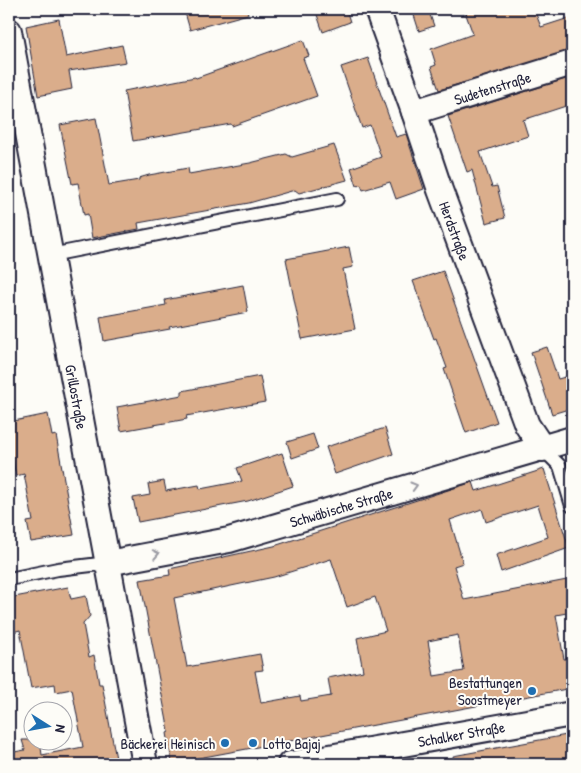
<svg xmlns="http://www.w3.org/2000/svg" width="581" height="773" font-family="'Patrick Hand',sans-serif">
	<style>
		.building { fill: #daad8b; stroke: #22223b; fill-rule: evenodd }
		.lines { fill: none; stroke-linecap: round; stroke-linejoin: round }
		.service-casing { stroke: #22223b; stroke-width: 16 }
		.minor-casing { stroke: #22223b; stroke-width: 28 }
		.service { stroke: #fdfcf7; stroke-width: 12 }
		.minor { stroke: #fdfcf7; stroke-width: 24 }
		.oneway { stroke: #9a9aa2 }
		.poi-dot { fill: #1f6fb2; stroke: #fdfcf7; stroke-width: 2 }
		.labels { text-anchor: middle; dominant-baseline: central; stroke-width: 4; stroke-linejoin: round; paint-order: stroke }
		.street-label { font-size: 15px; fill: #22223b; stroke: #fdfcf7 }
		.poi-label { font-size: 15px; fill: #22223b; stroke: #fdfcf7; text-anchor: end }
	</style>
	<rect width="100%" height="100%" fill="#fdfcf7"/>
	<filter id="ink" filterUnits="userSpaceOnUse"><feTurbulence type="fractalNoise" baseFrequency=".02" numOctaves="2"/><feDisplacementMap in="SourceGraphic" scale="10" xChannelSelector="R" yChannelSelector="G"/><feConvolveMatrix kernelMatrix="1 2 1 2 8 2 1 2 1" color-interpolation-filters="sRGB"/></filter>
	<g filter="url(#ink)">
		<g class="building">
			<polygon points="184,9 247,9 248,14 190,30"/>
			<polygon points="315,9 346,9 350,22 323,32"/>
			<polygon points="423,9 428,9 434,26 419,31 413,12"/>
			<polygon points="464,9 534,9 541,27 572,17 572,50 439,90 431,67 436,65 431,49 473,34"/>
			<polygon points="59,19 66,57 122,45 126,62 69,71 72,89 38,96 26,26"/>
			<polygon points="303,40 309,56 303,58 317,96 232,126 231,124 133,141 124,91 195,77 196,78"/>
			<polygon points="368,58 396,137 406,134 424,189 396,199 390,182 363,190 361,185 357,186 351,168 381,157 370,125 362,128 341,67"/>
			<polygon points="569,78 572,87 572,104 523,120 528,136 480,152 492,187 497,186 505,218 486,223 472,170 467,172 448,116"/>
			<polygon points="96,118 109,185 139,180 139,178 149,175 188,168 189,174 250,163 286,154 292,157 334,145 347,180 299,193 295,190 249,203 138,223 139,229 92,238 88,214 84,215 78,183 72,184 60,125"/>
			<polygon points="349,247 353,267 343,269 355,329 302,339 286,259"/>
			<polygon points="443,271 497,422 466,433 444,369 447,368 436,338 434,339 413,281"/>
			<polygon points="243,285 248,312 169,327 170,329 104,341 100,317 166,305 165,300"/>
			<polygon points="547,347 558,379 572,375 572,408 552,414 531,352"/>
			<polygon points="260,376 265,402 186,416 187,419 121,431 117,407 182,395 182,391"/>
			<polygon points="48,414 52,436 56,435 74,535 31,542 27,522 33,521 24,474 16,476 13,461 9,462 9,422"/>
			<polygon points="385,428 393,454 335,474 326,447"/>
			<polygon points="313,434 318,449 292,458 287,442"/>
			<polygon points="282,453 293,486 248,501 138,522 133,498 150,495 148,484 164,481 166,491 199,485 200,489 242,481 237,468"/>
			<path d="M 544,469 L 569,548 L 501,572 L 496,555 L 548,537 L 538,505 L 486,522 L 482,509 L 450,520 L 463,563 L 454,566 L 464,600 L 572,579 L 572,596 L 570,597 L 572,612 L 556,615 L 564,659 L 572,658 L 572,688 L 172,763 L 167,733 L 169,732 L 140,580 L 170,575 L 169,569 L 274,546 L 473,482 L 476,491 ZM 331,559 L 347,607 L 375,597 L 386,631 L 357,638 L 363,671 L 328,678 L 331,696 L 301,701 L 300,696 L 261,703 L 255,671 L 263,670 L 260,654 L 187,667 L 174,598 L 274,577 ZM 458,635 L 464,671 L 434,676 L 428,641 Z"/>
			<polygon points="68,587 71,599 86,596 90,616 83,624 89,657 94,655 99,684 102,684 117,764 9,764 9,753 25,750 22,740 40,740 42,755 83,747 72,689 56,692 55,684 31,688 20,630 9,633 9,598"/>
			<polygon points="572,734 572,764 454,764 453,756"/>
		</g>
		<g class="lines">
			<g class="service-casing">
				<g id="service">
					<polyline points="51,255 337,199"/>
					<polyline points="543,449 560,466 572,506"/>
					<polyline points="9,579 58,569 108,563"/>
				</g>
			</g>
			<g class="minor-casing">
				<g id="minor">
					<path id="s1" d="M 377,9 L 414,112 L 440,190 L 527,425 L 543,449"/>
					<path id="s2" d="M 9,31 L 145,764"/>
					<path id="s3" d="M 414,112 L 572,63"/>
					<path id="s4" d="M 108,563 L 229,540 L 572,439"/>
					<path id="s5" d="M 290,764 L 572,714"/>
				</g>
			</g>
			<use href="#service" class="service"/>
			<use href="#minor" class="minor"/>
		</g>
		<defs><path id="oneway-chevron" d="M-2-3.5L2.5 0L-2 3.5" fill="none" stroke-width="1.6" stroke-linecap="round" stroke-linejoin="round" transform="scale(1.25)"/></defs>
		<g class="oneway">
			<use href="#oneway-chevron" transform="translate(414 486) rotate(-16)"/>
			<use href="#oneway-chevron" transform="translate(156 554) rotate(-11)"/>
		</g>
	</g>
	<g class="poi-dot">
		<circle cx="532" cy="691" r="5"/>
		<circle cx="225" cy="743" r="5"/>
		<circle cx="253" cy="743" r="5"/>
	</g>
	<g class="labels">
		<g class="street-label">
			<text stroke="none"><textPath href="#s3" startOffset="82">Sudetenstraße</textPath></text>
			<text stroke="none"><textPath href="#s1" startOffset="235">Herdstraße</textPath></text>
			<text stroke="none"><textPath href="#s2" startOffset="372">Grillostraße</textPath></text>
			<text stroke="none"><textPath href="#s4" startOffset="240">Schwäbische Straße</textPath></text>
			<text stroke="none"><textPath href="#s5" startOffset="174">Schalker Straße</textPath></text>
		</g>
		<g class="poi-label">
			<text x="522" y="682">Bestattungen<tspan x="522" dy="17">Soostmeyer</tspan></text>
			<text x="215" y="743">Bäckerei Heinisch</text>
			<text x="263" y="743" text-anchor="start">Lotto Bajaj</text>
		</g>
	</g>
	<rect width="581" height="773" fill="none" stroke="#fdfcf7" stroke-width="30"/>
	<rect x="15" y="15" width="551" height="743" fill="none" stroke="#22223b" stroke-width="2" filter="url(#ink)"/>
	<g transform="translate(48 726) rotate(101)"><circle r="24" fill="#fdfcf7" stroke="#a5a5ac"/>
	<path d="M0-4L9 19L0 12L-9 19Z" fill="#1f6fb2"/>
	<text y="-8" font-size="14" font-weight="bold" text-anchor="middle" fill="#22223b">N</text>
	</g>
</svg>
